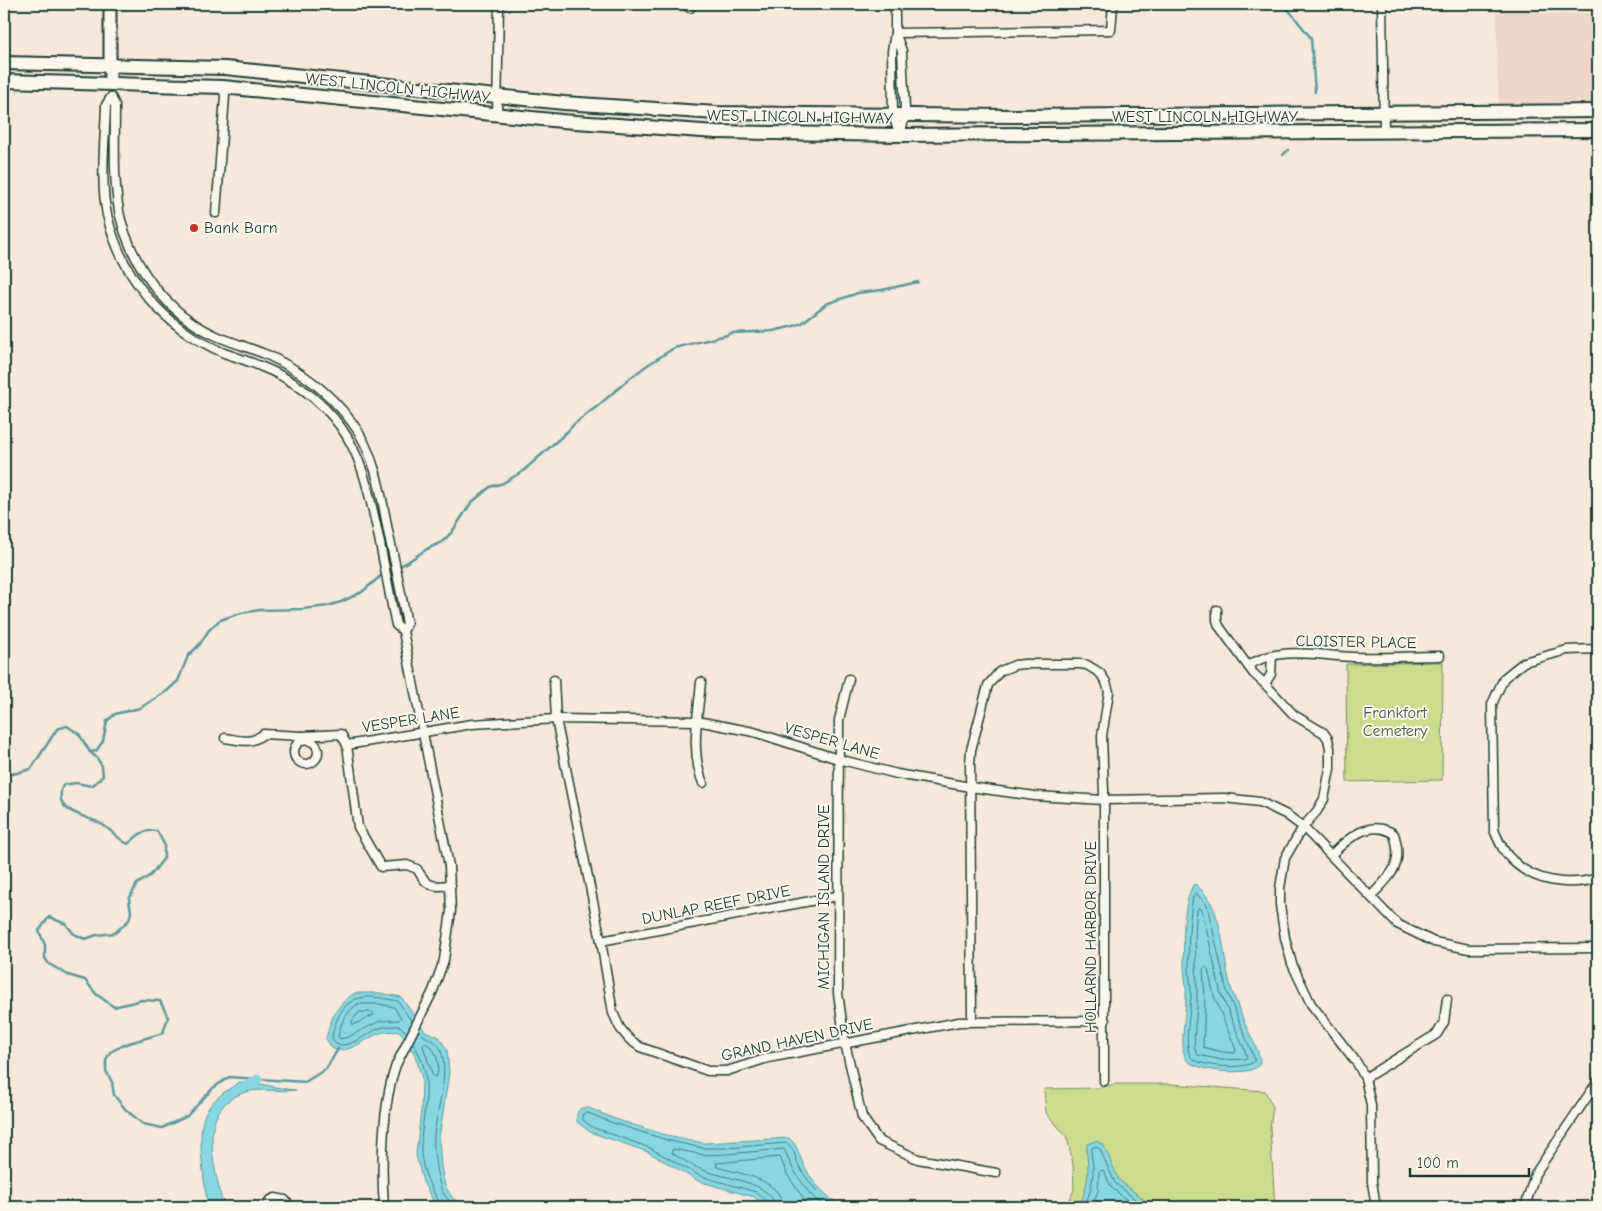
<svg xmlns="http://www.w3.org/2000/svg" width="1602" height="1211" font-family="'Comic Neue',sans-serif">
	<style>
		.built { fill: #f0d6c6 }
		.green { fill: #cddb8e; stroke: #768c61 }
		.water { fill: #87d7e3; stroke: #5d999d }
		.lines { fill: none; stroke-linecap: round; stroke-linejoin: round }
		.shore { stroke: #497b7a; stroke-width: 1 }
		.stream { stroke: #5d999d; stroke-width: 2.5 }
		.canal { stroke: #87d7e3; stroke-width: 9 }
		.street-casing { stroke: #1f3d34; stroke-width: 11 }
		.secondary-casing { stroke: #1f3d34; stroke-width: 15 }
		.primary-casing { stroke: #1f3d34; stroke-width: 16 }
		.street { stroke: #fbf7ec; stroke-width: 8 }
		.secondary { stroke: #fbf7ec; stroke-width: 11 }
		.primary { stroke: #fbf7ec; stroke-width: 12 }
		.poi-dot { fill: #c8321e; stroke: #fbf7ec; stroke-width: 2 }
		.labels { text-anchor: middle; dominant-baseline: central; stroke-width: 4; stroke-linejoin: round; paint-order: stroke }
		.street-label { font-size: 16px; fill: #1f3d34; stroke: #fbf7ec }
		.poi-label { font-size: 16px; fill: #1f3d34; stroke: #fbf7ec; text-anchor: start }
		.park-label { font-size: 16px; fill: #425d46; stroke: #fbf7ec }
	</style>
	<rect width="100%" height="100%" fill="#f6e8db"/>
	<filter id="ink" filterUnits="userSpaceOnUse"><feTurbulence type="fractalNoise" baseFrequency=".02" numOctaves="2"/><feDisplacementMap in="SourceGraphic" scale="10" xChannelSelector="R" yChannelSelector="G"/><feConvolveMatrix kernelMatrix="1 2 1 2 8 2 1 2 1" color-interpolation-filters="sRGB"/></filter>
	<g filter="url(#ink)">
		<polygon class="built" points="1496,4 1539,4 1540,14 1598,13 1598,109 1499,110"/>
		<g class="green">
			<polygon points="1443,662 1442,780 1347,782 1346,664"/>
			<polygon points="1115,1084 1170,1084 1265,1091 1273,1107 1270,1128 1275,1207 1067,1207 1074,1189 1073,1164 1067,1137 1046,1113 1044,1089 1098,1088"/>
		</g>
		<g class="water">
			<path d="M 1195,884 C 1226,907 1221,958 1232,991 C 1239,1012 1249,1032 1258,1052 C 1259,1056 1262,1062 1258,1066 C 1248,1077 1193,1071 1186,1059 C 1179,1048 1186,1012 1186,998 C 1187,987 1184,975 1184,964 C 1183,938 1182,908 1193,885 Z"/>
			<path d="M 355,993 L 380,993 L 401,997 L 425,1031 L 439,1037 L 447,1050 L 449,1073 L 439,1138 L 441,1167 L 445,1186 L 453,1199 L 468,1206 L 468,1207 L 439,1207 L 435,1204 L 423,1182 L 416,1155 L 421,1110 L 422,1078 L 415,1055 L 400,1031 C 395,1032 389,1031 384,1032 C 366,1036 353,1054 333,1049 L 326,1039 C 330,1019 337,1004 355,993 Z"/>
			<path d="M 240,1082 C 260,1082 277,1089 296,1090 C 281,1092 259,1088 246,1092 C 193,1108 216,1169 223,1207 L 208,1207 C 205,1185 195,1131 206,1112 C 214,1098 227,1090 240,1082 Z"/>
			<path d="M 581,1108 L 589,1108 L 615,1119 L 672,1137 L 704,1143 L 789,1138 C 797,1145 798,1152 802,1161 C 810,1180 826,1198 844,1207 L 766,1207 L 754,1197 L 698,1181 L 648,1152 L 590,1132 L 577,1122 L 577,1113 Z"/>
			<path d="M 1095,1141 L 1103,1144 L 1119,1180 L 1147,1202 L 1151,1207 L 1079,1207 C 1084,1194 1088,1183 1088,1168 C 1088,1159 1086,1154 1087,1144 Z"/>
		</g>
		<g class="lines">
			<g class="shore">
				<path d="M 1196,893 L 1207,905 L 1227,992 L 1255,1060 C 1250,1071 1197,1067 1191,1057 C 1183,1045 1191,1011 1191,996 C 1191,986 1189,976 1189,965 C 1188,942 1189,920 1193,897 Z"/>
				<path d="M 1200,908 L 1202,910 L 1221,994 L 1247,1056 L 1246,1059 L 1222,1060 L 1198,1055 C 1192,1049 1195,1035 1195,1026 C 1196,1016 1198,1005 1197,995 C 1197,966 1193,939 1197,910 Z"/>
				<polygon points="1206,967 1208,969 1214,996 1236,1050 1235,1053 1222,1052 1203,1047 1205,997 1203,969"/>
				<path d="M 358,1004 L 379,1004 L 394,1007 L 401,1018 L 399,1020 L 380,1021 L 348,1037 L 340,1039 L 338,1036 C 340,1024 347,1011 358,1004 Z"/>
				<polygon points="360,1012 372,1012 374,1015 353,1025 352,1021"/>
				<path d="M 419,1031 C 426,1041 439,1038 442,1054 C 448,1080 437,1109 434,1135 C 433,1148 435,1164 438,1177 C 441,1191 446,1202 459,1207"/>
				<path d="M 407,1033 L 400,1026 C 394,1026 386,1026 380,1028 C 367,1033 350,1049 336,1044 L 332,1038 C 333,1027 336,1021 341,1012 C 354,991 377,997 398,1001 L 412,1022"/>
				<path d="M 413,1043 C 438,1083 420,1111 421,1153 C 422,1170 431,1190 440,1203 L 441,1207"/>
				<path d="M 425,1043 C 437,1047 441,1067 436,1077 L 433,1076 L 423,1046 Z"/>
				<path d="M 769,1207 L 767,1202 L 756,1192 L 700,1176 L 650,1148 L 592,1127 L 583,1120 L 582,1114 L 588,1113 L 613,1123 L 670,1141 L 703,1148 L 726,1148 L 787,1143 C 795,1149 795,1159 800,1168 C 809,1183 820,1195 833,1207"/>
				<path d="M 775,1207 C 774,1182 722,1178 703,1170 C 692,1166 682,1159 672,1153 L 672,1150 L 674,1149 L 704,1155 L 727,1154 L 784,1149 L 793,1169 L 809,1193 L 824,1207"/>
				<path d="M 783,1207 C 781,1178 739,1174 717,1167 L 716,1163 L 780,1157 L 787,1174 L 803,1198 L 813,1207"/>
				<path d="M 1084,1207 C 1090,1194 1093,1183 1093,1168 C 1093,1161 1090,1155 1092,1148 L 1096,1146 L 1100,1149 L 1115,1183 L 1145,1207"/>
				<polyline points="1091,1207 1098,1191 1099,1172 1102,1170 1104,1171 1111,1187 1135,1207"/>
			</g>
			<g class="stream">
				<polyline points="1284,4 1311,38 1315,92"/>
				<polyline points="1283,155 1288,150"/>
				<polyline points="90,752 96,751 103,741 107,721 115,714 140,708 167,691 178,681 188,656 200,644 209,630 220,620 241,613 260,610 303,609 328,606 341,602 362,592 383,574 406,563 427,549 442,542 452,532 471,503 490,487 503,483 522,472 568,431 574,424 599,405 629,379 646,366 674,348 727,335 731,333 773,331 794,326 802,323 826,304 858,293 882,290 918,282"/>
				<path d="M 4,771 L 13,774 L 31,769 L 57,729 L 67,726 L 79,734 L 90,752 L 97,758 L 102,766 L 103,776 L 92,786 L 76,783 L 63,785 C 51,814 86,814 103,825 C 112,831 118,839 128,844 C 138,835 143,829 157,831 L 164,844 L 164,858 L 151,875 L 137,884 L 129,899 L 131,912 L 129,920 L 115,933 L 97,935 L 85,939 L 74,934 L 66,924 L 49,917 L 39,931 L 45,945 L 45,958 L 49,964 L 68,975 L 85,980 L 96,994 L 114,1007 L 142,1000 L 160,1001 L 168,1017 L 163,1033 L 126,1044 L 110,1052 L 106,1060 L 106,1071 L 112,1082 L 114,1095 L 126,1110 L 143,1124 L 162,1128 L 187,1116 L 213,1088 L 229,1077 L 305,1082 L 326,1069 L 338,1049"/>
			</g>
			<polyline class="canal" points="243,1087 258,1079"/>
			<g class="street-casing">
				<g id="street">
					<polyline points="683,4 690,8"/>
					<polyline points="895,4 895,33 892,51 893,116 900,135"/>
					<polyline points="1382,4 1384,132"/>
					<polyline points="895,33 1111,30 1113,4"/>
					<polyline points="896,35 902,51 905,109 905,116 900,135"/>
					<polyline points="497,115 499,4"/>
					<polyline points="216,213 225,96 223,87"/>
					<polyline points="1217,610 1217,620 1219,626 1253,673 1265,684 1294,715 1324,733 1328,739 1330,748 1330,769 1324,799 1317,811 1303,827 1285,858 1280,888 1280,905 1285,938 1292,964 1311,1004 1357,1063 1365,1078 1371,1105 1372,1182 1376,1207"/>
					<path d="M 1598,649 L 1567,650 L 1524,662 L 1504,678 L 1492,704 L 1494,830 C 1499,841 1503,852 1512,860 C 1534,882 1569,887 1598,878"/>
					<path d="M 1248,666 C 1278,645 1320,656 1354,657 C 1383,658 1412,656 1440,656"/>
					<polyline points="849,679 839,720 838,993 845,1043 862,1117 879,1141 918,1159 996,1173"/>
					<polyline points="554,680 556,719 601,941 613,1013 620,1028 629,1039 640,1047 708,1071 727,1071 768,1058 959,1022 1105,1021"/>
					<path d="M 701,682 C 698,717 690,750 703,783"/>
					<polyline points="1265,684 1271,674 1272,656"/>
					<path d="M 225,738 C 240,740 251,745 263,734 L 302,736"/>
					<circle cx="306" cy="752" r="12"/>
					<path d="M 303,741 L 302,736 L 341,734 L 347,745 L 358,827 L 381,867 L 407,865 L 417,869 C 428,887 430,887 451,885"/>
					<polyline points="347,745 472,724 556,719 697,721 754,732 838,759 897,774 970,787 1035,796 1104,800 1224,798 1260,802 1287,815 1303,827 1397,924 1434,942 1469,949 1598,948"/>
					<path d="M 1331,855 C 1347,839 1370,818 1394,834 C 1404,866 1391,875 1371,896"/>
					<polyline points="601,941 837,896"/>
					<polyline points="972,1021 970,763 971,750 988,685 1000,671 1015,665 1024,664 1080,664 1087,665 1100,673 1106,682 1109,692 1102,736 1104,792 1104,1081"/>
					<polyline points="1365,1078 1437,1034 1444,1022 1447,999"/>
					<polyline points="266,1207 269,1201 275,1198 285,1200 291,1207"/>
					<path d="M 384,1207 C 381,1165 382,1105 396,1065 L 433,991 L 444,960 L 451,911 L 449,866 L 403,631 L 396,625 C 389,593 384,561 377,529 C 369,493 362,456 340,426 C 320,399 291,378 260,366 C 248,361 236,357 224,353 C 164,327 122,279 107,215 C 100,181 105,140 106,105 L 111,97 L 115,105 C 115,140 113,176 119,211 C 120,218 123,226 125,233 C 141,278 174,318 219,337 C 234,343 250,348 265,354 C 299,369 328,391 351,421 C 375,452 381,493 388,531 C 395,562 401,593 407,624 L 403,631"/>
					<polyline points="1525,1207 1535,1174 1598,1081"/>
				</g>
			</g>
			<g class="secondary-casing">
				<polyline id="secondary" points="110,83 110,4"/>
			</g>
			<g class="primary-casing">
				<g id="primary">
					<polyline points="4,63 225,68 564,103 717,113 1013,116 1598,111"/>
					<polyline points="4,81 223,87 562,121 716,132 900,135 1598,130"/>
				</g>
			</g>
			<use href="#street" class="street"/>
			<use href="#secondary" class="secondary"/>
			<use href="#primary" class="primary"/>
		</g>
	</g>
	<circle class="poi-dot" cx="194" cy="228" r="5"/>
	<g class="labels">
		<g class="street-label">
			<text transform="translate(398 88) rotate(6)">WEST LINCOLN HIGHWAY</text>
			<text transform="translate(800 117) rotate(1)">WEST LINCOLN HIGHWAY</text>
			<text x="1205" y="117">WEST LINCOLN HIGHWAY</text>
			<text transform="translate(1356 642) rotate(1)">CLOISTER PLACE</text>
			<text transform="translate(411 720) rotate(-9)">VESPER LANE</text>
			<text transform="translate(832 741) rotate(16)">VESPER LANE</text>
			<text transform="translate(824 897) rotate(-90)">MICHIGAN ISLAND DRIVE</text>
			<text transform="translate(716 905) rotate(-11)">DUNLAP REEF DRIVE</text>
			<text transform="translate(1091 937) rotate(-90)">HOLLARND HARBOR DRIVE</text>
			<text transform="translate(797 1040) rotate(-12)">GRAND HAVEN DRIVE</text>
		</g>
		<g class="poi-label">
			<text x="204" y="228">Bank Barn</text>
		</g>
		<g class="park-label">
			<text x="1395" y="713">Frankfort<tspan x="1395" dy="18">Cemetery</tspan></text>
		</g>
	</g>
	<rect width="1602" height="1211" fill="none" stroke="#fbf7ec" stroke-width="20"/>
	<rect x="10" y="10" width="1582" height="1191" fill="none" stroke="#1f3d34" stroke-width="2" filter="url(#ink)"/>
	<path d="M1410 1168v8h119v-8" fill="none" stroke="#1f3d34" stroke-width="2.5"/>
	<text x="1417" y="1168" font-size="15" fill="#1f3d34" stroke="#fbf7ec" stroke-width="4" paint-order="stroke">100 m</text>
</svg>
